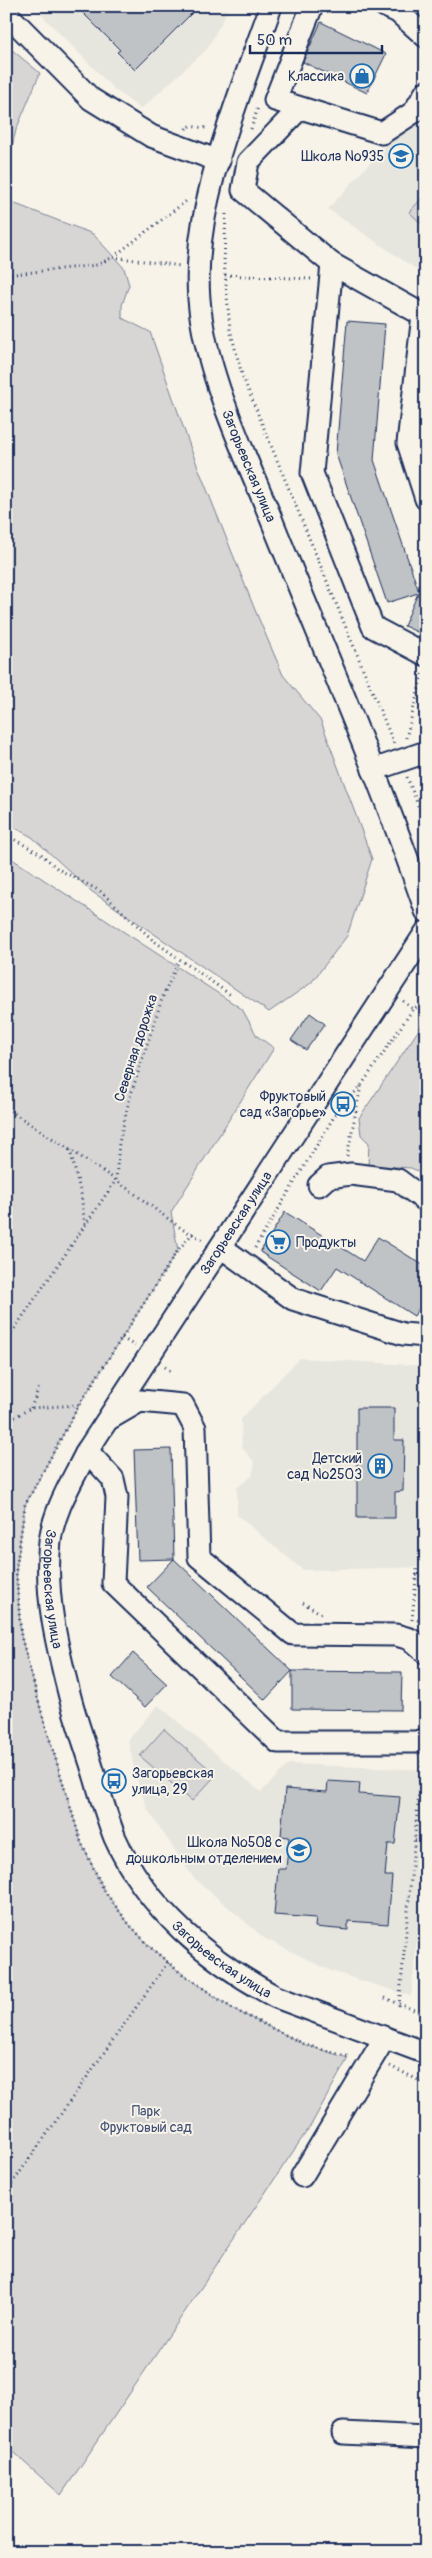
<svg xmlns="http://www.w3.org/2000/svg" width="432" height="2558" font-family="Pangolin,sans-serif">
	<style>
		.built { fill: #e6e5de }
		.green { fill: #d7d6d4; stroke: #798299 }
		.building { fill: #c0c3c5; stroke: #1b2f5e }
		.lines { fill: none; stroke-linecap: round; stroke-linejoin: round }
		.minor-casing { stroke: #1b2f5e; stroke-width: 25 }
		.path { stroke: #1b2f5e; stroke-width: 3; stroke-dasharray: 1 4; stroke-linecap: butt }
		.minor { stroke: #f7f3e8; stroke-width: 21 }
		.labels { text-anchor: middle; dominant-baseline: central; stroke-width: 4; stroke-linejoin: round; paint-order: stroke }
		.poi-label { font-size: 14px; fill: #1b2f5e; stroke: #f7f3e8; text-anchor: end }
		.street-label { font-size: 14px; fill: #1b2f5e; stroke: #f7f3e8 }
		.park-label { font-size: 14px; fill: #415076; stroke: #f7f3e8 }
	</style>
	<rect width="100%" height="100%" fill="#f7f3e8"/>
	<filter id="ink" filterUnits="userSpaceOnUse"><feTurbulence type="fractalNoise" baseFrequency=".02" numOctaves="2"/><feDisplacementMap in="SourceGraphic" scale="10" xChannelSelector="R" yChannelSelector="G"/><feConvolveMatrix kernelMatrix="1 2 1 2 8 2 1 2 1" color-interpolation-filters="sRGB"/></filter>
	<g filter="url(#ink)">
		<g class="built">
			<polygon points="33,6 230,6 207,49 141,109 115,90"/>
			<polygon points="426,102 426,276 328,209"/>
			<polygon points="300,1358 426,1366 426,1567 303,1570 237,1515 237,1488 252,1476 255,1463 242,1447 241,1419"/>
			<polygon points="158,1705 261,1792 289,1764 426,1770 426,1855 411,1996 331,1971 264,1938 193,1877 148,1810 136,1777 128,1740"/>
		</g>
		<g class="green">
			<polygon points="6,45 40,73 16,130 6,171"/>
			<polygon points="6,183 13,203 93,234 124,268 129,285 122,305 122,318 150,332 192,452 255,610 283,675 321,721 372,859 347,936 311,983 269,1012 91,891 32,837 6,823"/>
			<polygon points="426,194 426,228 409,212"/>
			<polygon points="6,855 242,1009 257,1036 274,1048 171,1212 178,1250 79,1405 25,1505 16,1570 21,1636 42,1714 81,1842 105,1892 129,1924 150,1947 177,1970 233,2009 306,2045 348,2058 311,2125 61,2495 6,2446"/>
			<polygon points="426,1019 426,1175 411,1168 368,1165 369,1143 361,1135 359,1118"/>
			<polygon points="164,1729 216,1775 192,1801 140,1756"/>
		</g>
		<g class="building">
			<polygon points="76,6 199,6 135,70 117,52 120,50"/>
			<polygon points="321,22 386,54 367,93 303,62"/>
			<polygon points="347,321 385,324 374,460 419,592 426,576 426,636 404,626 418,593 387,603 336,454"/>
			<polygon points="310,1013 325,1024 306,1050 291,1040"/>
			<polygon points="285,1212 363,1261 378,1237 426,1267 426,1296 414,1316 337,1267 321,1291 260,1252"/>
			<polygon points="357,1408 394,1408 394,1440 404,1440 403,1491 395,1492 395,1518 357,1518"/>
			<polygon points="171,1449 174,1559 138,1560 134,1450"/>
			<polygon points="174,1559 292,1671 265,1700 147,1587"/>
			<polygon points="133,1653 167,1684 145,1707 112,1677"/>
			<polygon points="292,1671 402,1672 401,1710 292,1709"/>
			<polygon points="328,1781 360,1783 359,1794 400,1797 395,1844 388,1844 385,1876 392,1876 388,1924 348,1921 348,1930 315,1927 316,1918 274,1915 278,1869 286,1869 289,1837 281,1836 285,1789 327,1792"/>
		</g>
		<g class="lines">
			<g class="minor-casing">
				<g id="minor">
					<path id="s1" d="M 271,6 C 241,93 191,205 199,299 C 205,375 246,455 274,526 C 326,654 381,781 426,911"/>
					<polyline points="312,6 275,100 382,133 414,112 426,92"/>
					<polyline points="385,6 398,12 426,37"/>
					<polyline points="6,13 91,99 151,136 219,161"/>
					<polyline points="299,109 248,162 243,190 332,264"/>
					<polyline points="426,499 408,443 423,315 332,264 312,473 373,627 426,655"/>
					<polyline points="373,770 426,752"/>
					<path id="s2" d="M 426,932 L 87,1451 C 73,1480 54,1509 50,1541 C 44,1595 57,1646 70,1697 C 77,1724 87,1750 95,1777 C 101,1797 107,1818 115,1838 C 146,1908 210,1962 276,1997 L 426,2053"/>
					<polyline points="319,1185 328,1177 351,1174 398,1180 426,1201"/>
					<polyline points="221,1247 293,1299 403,1334 426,1336"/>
					<polyline points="109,1419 140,1401 183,1405 195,1428 199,1557 293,1634 396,1635 410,1639 426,1653"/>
					<polyline points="87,1451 113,1479 117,1497 113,1583 278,1742 416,1742 426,1739"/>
					<polyline points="302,2176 384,2039"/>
					<polyline points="343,2433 426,2437"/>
				</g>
			</g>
			<g class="path">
				<polyline points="186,129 188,126 206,128"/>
				<polyline points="251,129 258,107"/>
				<polyline points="226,214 224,262 230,329 242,375 394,744"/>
				<polyline points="113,257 181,266"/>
				<polyline points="6,275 97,265 113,257 189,199"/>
				<polyline points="225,275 313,279"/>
				<polyline points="406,738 423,672"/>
				<polyline points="407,777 426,826"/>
				<polyline points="6,835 41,854 58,869 100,891 154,941 232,996"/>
				<polyline points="403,1001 413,1009"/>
				<polyline points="6,1108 116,1180 182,1229 203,1240"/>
				<polyline points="70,1150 81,1194 85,1225"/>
				<polyline points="347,1156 361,1086"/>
				<polyline points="193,1233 178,1250 79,1405 25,1505 16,1570 21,1636 42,1714 81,1842 105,1892 129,1924 150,1947 177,1970 233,2009 306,2045 350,2057"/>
				<polyline points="255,1248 338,1110 361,1086 413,1009 426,1002"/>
				<polyline points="122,1338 135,1346"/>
				<polyline points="6,1341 116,1180 119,1143 130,1097 162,999 179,960"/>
				<polyline points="165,1367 172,1372"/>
				<polyline points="31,1408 39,1387"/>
				<polyline points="6,1422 31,1408 79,1405"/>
				<polyline points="416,1575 426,1575"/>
				<polyline points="303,1603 322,1614"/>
				<polyline points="412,1620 417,1569"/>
				<polyline points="417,1620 426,1623"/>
				<polyline points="415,1840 426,1839"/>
				<polyline points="385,1998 426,2015"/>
				<polyline points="399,2006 422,1760"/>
				<polyline points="390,2066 426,2084"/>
				<polyline points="6,2192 168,1962"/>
			</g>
			<use href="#minor" class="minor"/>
		</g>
	</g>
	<defs>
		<g id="shop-ring" transform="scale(1.25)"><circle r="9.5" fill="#f7f3e8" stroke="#1f6fb2" stroke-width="1.5"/><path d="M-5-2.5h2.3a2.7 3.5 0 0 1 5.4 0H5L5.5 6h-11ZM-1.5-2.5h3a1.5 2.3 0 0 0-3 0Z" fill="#1f6fb2"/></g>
		<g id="school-ring" transform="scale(1.25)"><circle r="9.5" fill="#f7f3e8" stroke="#1f6fb2" stroke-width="1.5"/><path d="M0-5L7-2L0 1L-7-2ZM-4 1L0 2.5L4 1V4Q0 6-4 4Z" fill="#1f6fb2"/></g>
		<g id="bus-ring" transform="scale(1.25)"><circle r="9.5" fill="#f7f3e8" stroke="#1f6fb2" stroke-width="1.5"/><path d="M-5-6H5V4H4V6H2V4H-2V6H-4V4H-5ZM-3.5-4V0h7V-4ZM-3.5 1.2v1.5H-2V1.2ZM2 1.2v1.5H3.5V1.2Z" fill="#1f6fb2"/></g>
		<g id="supermarket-ring" transform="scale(1.25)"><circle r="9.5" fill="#f7f3e8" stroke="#1f6fb2" stroke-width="1.5"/><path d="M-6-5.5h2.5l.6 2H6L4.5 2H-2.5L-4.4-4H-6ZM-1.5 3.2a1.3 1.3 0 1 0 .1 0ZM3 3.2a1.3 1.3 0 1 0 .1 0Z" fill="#1f6fb2"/></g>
		<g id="building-ring" transform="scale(1.25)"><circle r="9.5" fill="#f7f3e8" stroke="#1f6fb2" stroke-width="1.5"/><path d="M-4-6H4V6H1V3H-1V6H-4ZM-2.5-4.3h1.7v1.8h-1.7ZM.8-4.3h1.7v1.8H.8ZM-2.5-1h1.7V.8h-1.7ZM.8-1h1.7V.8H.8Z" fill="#1f6fb2"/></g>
	</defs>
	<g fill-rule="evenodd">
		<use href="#shop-ring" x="362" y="76"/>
		<use href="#school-ring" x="401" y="156"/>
		<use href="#bus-ring" x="343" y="1104"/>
		<use href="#supermarket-ring" x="278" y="1242"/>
		<use href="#building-ring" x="380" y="1466"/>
		<use href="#bus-ring" x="114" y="1781"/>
		<use href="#school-ring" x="299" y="1850"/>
	</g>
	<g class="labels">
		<g class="poi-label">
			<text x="344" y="76">Классика</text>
			<text x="384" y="156">Школа №935</text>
			<text x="326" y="1096">Фруктовый<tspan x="326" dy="16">сад «Загорье»</tspan></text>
			<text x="296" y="1242" text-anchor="start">Продукты</text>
			<text x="362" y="1458">Детский<tspan x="362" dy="16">сад №2503</tspan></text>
			<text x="132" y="1773" text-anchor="start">Загорьевская<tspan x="132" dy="16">улица, 29</tspan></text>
			<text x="282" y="1842">Школа №508 с<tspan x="282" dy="16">дошкольным отделением</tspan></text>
		</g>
		<g class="street-label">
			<text stroke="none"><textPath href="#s1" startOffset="479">Загорьевская улица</textPath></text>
			<text transform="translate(136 1048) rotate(-72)">Северная дорожка</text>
			<text transform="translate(236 1223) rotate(-57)">Загорьевская улица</text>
			<text stroke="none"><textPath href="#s2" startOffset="766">Загорьевская улица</textPath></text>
			<text stroke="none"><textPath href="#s2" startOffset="1188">Загорьевская улица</textPath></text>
		</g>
		<g class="park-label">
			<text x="146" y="2111">Парк<tspan x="146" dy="16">Фруктовый сад</tspan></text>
		</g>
	</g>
	<rect width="432" height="2558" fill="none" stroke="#f7f3e8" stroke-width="25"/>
	<rect x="12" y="12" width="407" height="2533" fill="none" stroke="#1b2f5e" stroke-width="2" filter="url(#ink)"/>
	<path d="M250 45v8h132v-8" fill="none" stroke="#1b2f5e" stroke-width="2.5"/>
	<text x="257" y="45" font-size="15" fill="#1b2f5e" stroke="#f7f3e8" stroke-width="4" paint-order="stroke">50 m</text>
</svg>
